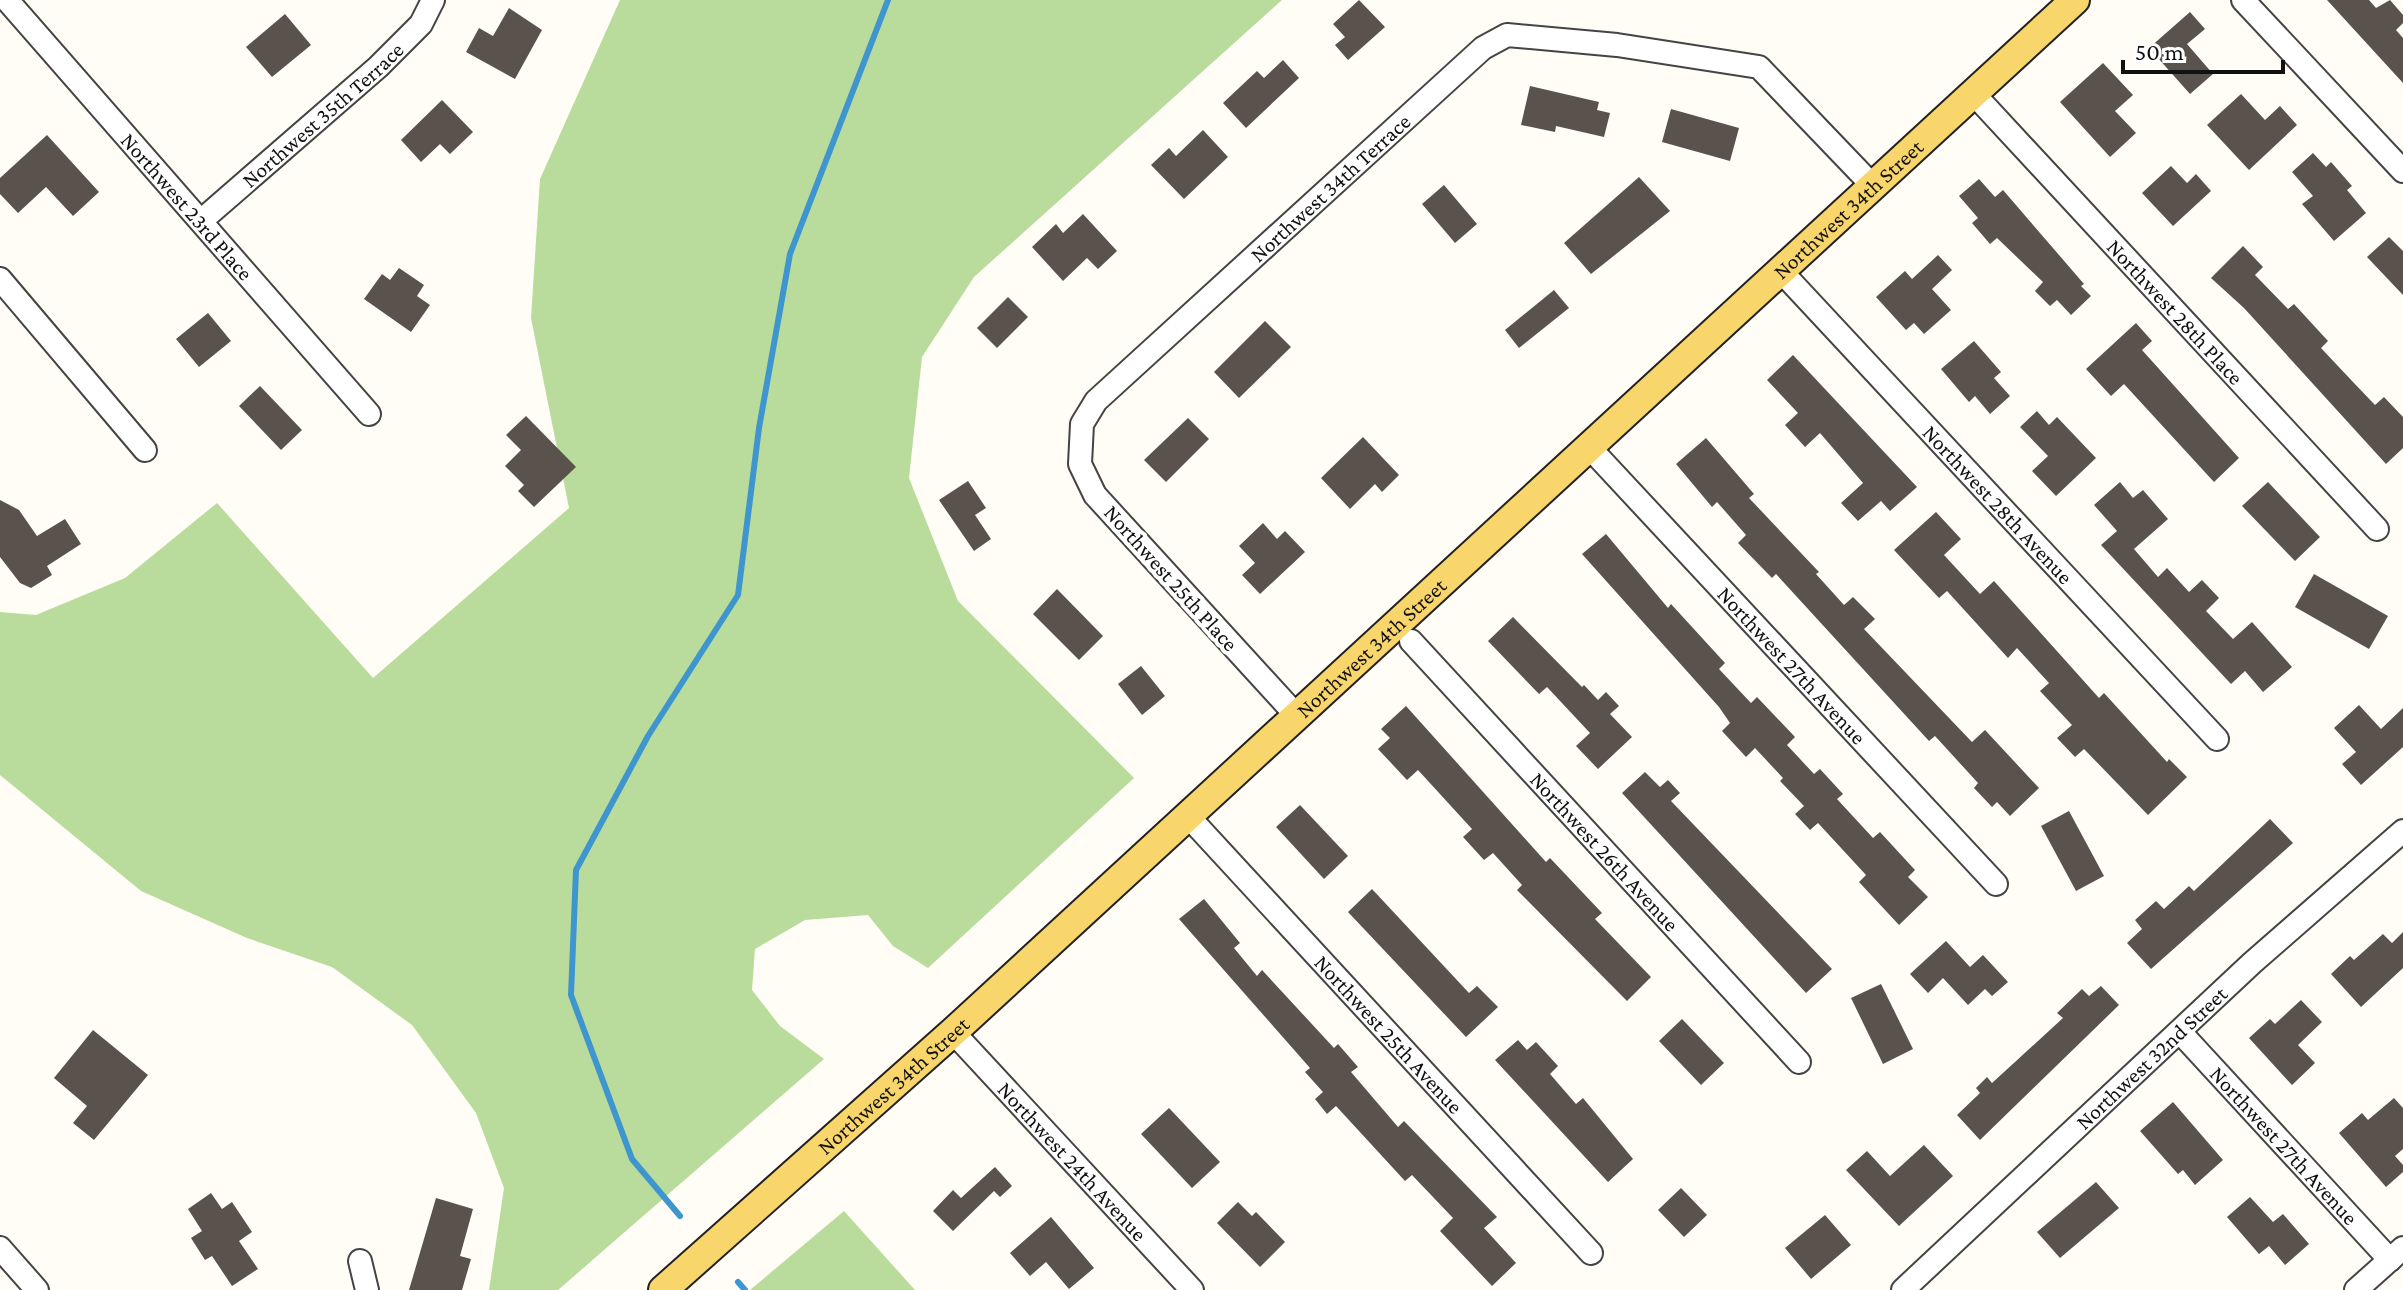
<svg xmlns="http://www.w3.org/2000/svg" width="2403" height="1290" font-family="'Crimson Pro',serif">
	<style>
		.forest { fill: #b9dc9c }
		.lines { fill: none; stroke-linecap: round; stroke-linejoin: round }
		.stream { stroke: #3f96cf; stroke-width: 6 }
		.building { fill: #5a524d }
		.minor-casing { stroke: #444; stroke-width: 26 }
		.major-casing { stroke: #222; stroke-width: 32 }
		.minor { stroke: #fff; stroke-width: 22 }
		.major { stroke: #f9d66b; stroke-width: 28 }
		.labels { text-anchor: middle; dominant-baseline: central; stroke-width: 8; stroke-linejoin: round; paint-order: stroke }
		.street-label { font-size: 22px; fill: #111; stroke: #fff }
	</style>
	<rect width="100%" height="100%" fill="#fffdf5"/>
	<g class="forest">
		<polygon points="620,0 1282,0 974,277 922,357 909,478 958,601 1134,778 928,968 893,946 868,915 805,920 755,949 752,990 780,1026 824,1059 558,1290 489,1290 504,1188 476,1113 412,1025 332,967 247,938 141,891 0,775 0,612 36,615 125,578 217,503 373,678 569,508 531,318 540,179"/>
		<polygon points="844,1211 915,1290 750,1290"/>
	</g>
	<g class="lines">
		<g class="stream">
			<polyline points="680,1216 632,1159 571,995 576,870 648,736 738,595 759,428 790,254 888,0"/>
			<polyline points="738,1282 745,1290"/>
		</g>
	</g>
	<g class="building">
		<polygon points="1359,0 1385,27 1348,60 1335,45 1345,37 1333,24"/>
		<polygon points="2327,0 2369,0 2376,8 2390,0 2403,15 2403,23 2396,30 2403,38 2403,83"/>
		<polygon points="509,8 542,30 515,79 466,52 479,28 493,36"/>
		<polygon points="2190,12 2205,29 2187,44 2213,74 2190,94 2149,48"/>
		<polygon points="285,14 311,45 272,77 246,47"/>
		<polygon points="1283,60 1299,78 1246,128 1223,103 1257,71 1264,78"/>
		<polygon points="2103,63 2133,95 2115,111 2136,133 2110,157 2060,102"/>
		<polygon points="1530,86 1599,102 1597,110 1610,113 1604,137 1556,126 1555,132 1521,125"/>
		<polygon points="2241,94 2265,120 2280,106 2297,125 2249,170 2207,125"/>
		<polygon points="442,100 473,132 450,154 440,144 421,162 401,140"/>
		<polygon points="1671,109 1739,128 1730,161 1662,142"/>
		<polygon points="1203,130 1228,157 1184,199 1151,165 1169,148 1176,156"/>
		<polygon points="47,135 99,192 73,216 46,187 18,213 0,194 0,178"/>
		<polygon points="2313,153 2326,167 2331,162 2352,186 2347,190 2366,213 2334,241 2302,204 2313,196 2292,172"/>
		<polygon points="2171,166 2187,183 2196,174 2211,191 2173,226 2142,193"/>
		<polygon points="1639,177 1670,211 1591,274 1564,243"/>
		<polygon points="1979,179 1995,197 2003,190 2084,284 2081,286 2091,296 2071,315 2057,300 2050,306 2035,291 2043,282 1997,238 1990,244 1972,223 1978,218 1959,196"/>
		<polygon points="1444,185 1477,224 1455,243 1422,204"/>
		<polygon points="1083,214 1117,251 1098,269 1087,258 1063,281 1032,247 1056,224 1063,233"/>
		<polygon points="2389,237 2403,251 2403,295 2367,257"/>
		<polygon points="2243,246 2263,267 2255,275 2288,309 2294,304 2328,341 2321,348 2353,382 2375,405 2384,397 2403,417 2403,448 2386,464 2244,308 2211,278"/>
		<polygon points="1938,255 1952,270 1932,289 1951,310 1924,334 1914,323 1906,330 1876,297 1905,271 1912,279"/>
		<polygon points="399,268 424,285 417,296 430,305 411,332 364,299 382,274 390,280"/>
		<polygon points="1554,290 1569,308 1519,348 1505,330"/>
		<polygon points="1008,297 1028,317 997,348 977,328"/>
		<polygon points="208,313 231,341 199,367 176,339"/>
		<polygon points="1265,321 1291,347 1239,398 1214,372"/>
		<polygon points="2136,323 2152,341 2142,350 2239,458 2214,482 2124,384 2111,396 2086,369"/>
		<polygon points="1974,341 2001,372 1994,378 2010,396 1990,414 1975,396 1969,402 1941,369"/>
		<polygon points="1793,355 1917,487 1890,511 1881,501 1858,521 1841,503 1863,483 1820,433 1805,447 1785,425 1798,413 1767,380"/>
		<polygon points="260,386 302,430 281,450 239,406"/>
		<polygon points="2037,411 2049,425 2057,417 2096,458 2056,496 2032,471 2048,456 2020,427"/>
		<polygon points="526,416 576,467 534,507 518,491 524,485 505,466 521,450 506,435"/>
		<polygon points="1188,418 1209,439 1166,482 1144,460"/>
		<polygon points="1363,437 1399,475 1382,492 1375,484 1350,509 1321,478"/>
		<polygon points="1706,438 1754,494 1749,498 1819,572 1816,574 1844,605 1853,597 1875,619 1864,629 1972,742 1985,730 2039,788 2010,816 1997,802 1992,807 1974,788 1978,783 1935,736 1929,741 1776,574 1772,578 1738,543 1746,535 1717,502 1712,507 1676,464"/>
		<polygon points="968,481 986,508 975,515 991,539 974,551 939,500"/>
		<polygon points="2120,482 2133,498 2143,490 2168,519 2134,549 2158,577 2167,568 2189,592 2202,580 2219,598 2206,611 2233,639 2252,622 2292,667 2263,692 2245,671 2231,684 2101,545 2117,531 2094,505"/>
		<polygon points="2268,482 2320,537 2295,561 2242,506"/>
		<polygon points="0,500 19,510 37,536 65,519 81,544 47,566 52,575 31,588 20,583 0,557"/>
		<polygon points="1936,512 1961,539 1944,555 1980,594 1994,581 2099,698 2104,693 2167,762 2169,759 2187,777 2148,815 2084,749 2075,757 2057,738 2072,725 2040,691 2049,683 2017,648 2008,658 1947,591 1939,598 1894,550"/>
		<polygon points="1263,523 1277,539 1285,531 1305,552 1260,594 1242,575 1255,563 1239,546"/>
		<polygon points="1606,534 1668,608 1671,604 1725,663 1719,669 1751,703 1757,697 1795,737 1787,745 1814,774 1820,769 1843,794 1837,799 1873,838 1880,832 1915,870 1908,877 1928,897 1899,925 1859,882 1866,875 1818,823 1810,830 1795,814 1804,806 1780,781 1783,778 1755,748 1746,757 1722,731 1730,723 1719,707 1582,554"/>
		<polygon points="2314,574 2388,616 2369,649 2295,607"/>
		<polygon points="1057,589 1103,636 1079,660 1033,614"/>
		<polygon points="1513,617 1582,687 1584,685 1598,700 1606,692 1619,706 1610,714 1632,737 1598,769 1576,746 1590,733 1547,687 1539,694 1488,641"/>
		<polygon points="1141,666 1165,696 1142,715 1118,684"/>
		<polygon points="2359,705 2381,729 2403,708 2403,747 2361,785 2342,764 2356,752 2334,728"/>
		<polygon points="1406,706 1546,862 1550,858 1602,913 1595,919 1651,977 1627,1001 1517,890 1522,885 1493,853 1484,860 1463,837 1472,829 1418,770 1407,780 1378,749 1390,738 1381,729"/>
		<polygon points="1645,772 1660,787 1668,780 1680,793 1671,801 1832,969 1806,993 1622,793"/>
		<polygon points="1300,805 1348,856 1324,879 1276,827"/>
		<polygon points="2069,811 2104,876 2076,891 2041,826"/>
		<polygon points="2270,819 2293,843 2151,969 2127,943 2142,929 2135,920 2156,901 2164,909 2189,886 2194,891"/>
		<polygon points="1372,889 1469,993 1477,986 1498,1007 1466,1037 1348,912"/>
		<polygon points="1204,899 1240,943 1234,948 1257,976 1262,970 1334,1048 1338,1044 1358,1067 1351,1072 1398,1127 1404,1121 1497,1217 1484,1228 1516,1263 1492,1286 1440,1231 1453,1218 1412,1175 1405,1181 1336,1106 1327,1114 1315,1099 1323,1092 1305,1072 1310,1068 1179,919"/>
		<polygon points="2403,932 2403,968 2361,1007 2331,974 2350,956 2354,960 2383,934 2392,943"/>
		<polygon points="1946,941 1970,967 1983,955 2008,982 1992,996 1985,989 1968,1005 1943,978 1928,993 1910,974"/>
		<polygon points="1881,984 1913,1049 1883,1064 1851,998"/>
		<polygon points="2101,986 2119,1005 1980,1140 1957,1115 1980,1093 1976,1088 1987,1077 1992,1083 2015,1062 2063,1018 2057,1013 2082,989 2089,996"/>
		<polygon points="2301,1000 2322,1022 2298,1045 2315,1063 2292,1085 2249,1038 2270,1019 2275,1024"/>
		<polygon points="1682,1019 1724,1063 1701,1085 1659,1041"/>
		<polygon points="93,1030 148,1075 94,1140 73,1123 87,1106 54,1078"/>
		<polygon points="1518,1040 1527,1050 1536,1042 1558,1066 1550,1074 1576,1104 1583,1098 1633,1159 1608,1182 1495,1060"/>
		<polygon points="2394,1098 2403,1108 2403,1149 2395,1156 2403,1165 2403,1172 2386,1187 2339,1133 2362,1113 2368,1120"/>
		<polygon points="2173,1102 2223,1160 2195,1185 2183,1170 2178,1174 2140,1131"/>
		<polygon points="1169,1108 1220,1162 1192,1188 1141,1134"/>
		<polygon points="1924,1145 1953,1176 1899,1226 1846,1170 1867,1151 1890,1176"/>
		<polygon points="995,1167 1012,1186 1000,1197 994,1191 953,1231 933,1211 953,1190 961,1198"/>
		<polygon points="2096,1182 2119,1208 2060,1258 2037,1232"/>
		<polygon points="1681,1188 1707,1215 1684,1237 1658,1210"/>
		<polygon points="211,1193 222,1209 232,1202 252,1232 239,1241 258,1269 232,1286 212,1256 205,1260 191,1238 202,1231 188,1209"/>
		<polygon points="2250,1197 2273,1222 2283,1214 2309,1244 2285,1265 2269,1246 2259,1254 2227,1217"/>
		<polygon points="436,1198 473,1209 460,1256 471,1259 462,1290 409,1290"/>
		<polygon points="1238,1202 1252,1216 1256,1212 1285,1242 1260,1267 1217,1223"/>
		<polygon points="1825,1215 1851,1245 1811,1279 1785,1248"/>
		<polygon points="1051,1217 1094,1268 1069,1289 1046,1262 1030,1276 1010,1253"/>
	</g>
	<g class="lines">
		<g class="minor-casing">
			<g id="minor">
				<path id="s1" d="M 7,0 L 369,414"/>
				<polyline points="2243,0 2403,171"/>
				<path id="s2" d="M 1973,93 L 2377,529"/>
				<path id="s3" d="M 202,220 L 378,67 L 421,24 L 433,0"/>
				<path id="s4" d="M 1780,270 L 2217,739"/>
				<polyline points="0,279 145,450"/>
				<path id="s5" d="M 1589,447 L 1996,884"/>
				<path id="s6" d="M 1411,641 L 1799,1062"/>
				<path id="s7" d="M 1296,715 L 1095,495 L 1080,464 L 1082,424 L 1096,401 L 1483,48 L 1507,35 L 1617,45 L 1759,67 L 1872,185"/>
				<path id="s8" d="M 1187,815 L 1591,1253"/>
				<path id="s9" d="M 953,1032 L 1192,1290"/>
				<path id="s10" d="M 2180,1032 L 2390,1260"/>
				<polyline points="0,1248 37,1290"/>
				<polyline points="360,1261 367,1290"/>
				<path id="s11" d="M 1903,1290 L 2252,963 L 2403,831"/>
				<polyline points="2356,1290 2403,1248"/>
			</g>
		</g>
		<g class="major-casing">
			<g id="major">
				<path id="s12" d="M 663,1290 L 953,1032 L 2075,0"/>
			</g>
		</g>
		<use href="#minor" class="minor"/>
		<use href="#major" class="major"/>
	</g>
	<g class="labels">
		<g class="street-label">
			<text stroke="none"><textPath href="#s3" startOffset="160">Northwest 35th Terrace</textPath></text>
			<text stroke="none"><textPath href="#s7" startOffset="716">Northwest 34th Terrace</textPath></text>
			<text stroke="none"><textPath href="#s1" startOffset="274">Northwest 23rd Place</textPath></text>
			<text stroke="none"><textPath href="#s12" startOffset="1604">Northwest 34th Street</textPath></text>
			<text stroke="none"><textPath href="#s2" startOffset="298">Northwest 28th Place</textPath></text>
			<text stroke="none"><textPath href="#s4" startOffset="320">Northwest 28th Avenue</textPath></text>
			<text transform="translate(1171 578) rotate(48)">Northwest 25th Place</text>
			<text stroke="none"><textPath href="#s12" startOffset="956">Northwest 34th Street</textPath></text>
			<text stroke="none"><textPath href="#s5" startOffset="298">Northwest 27th Avenue</textPath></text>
			<text stroke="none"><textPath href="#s6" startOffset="286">Northwest 26th Avenue</textPath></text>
			<text stroke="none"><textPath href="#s8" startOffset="298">Northwest 25th Avenue</textPath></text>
			<text stroke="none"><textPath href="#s11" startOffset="340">Northwest 32nd Street</textPath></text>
			<text stroke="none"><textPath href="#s12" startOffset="308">Northwest 34th Street</textPath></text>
			<text stroke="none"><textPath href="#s10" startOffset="154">Northwest 27th Avenue</textPath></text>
			<text stroke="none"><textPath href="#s9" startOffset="176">Northwest 24th Avenue</textPath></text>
		</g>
	</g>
	<path d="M2123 60v12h160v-12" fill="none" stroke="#111111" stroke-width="4"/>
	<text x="2135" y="60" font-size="24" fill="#111111" stroke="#ffffff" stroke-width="6" paint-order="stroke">50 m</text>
</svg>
